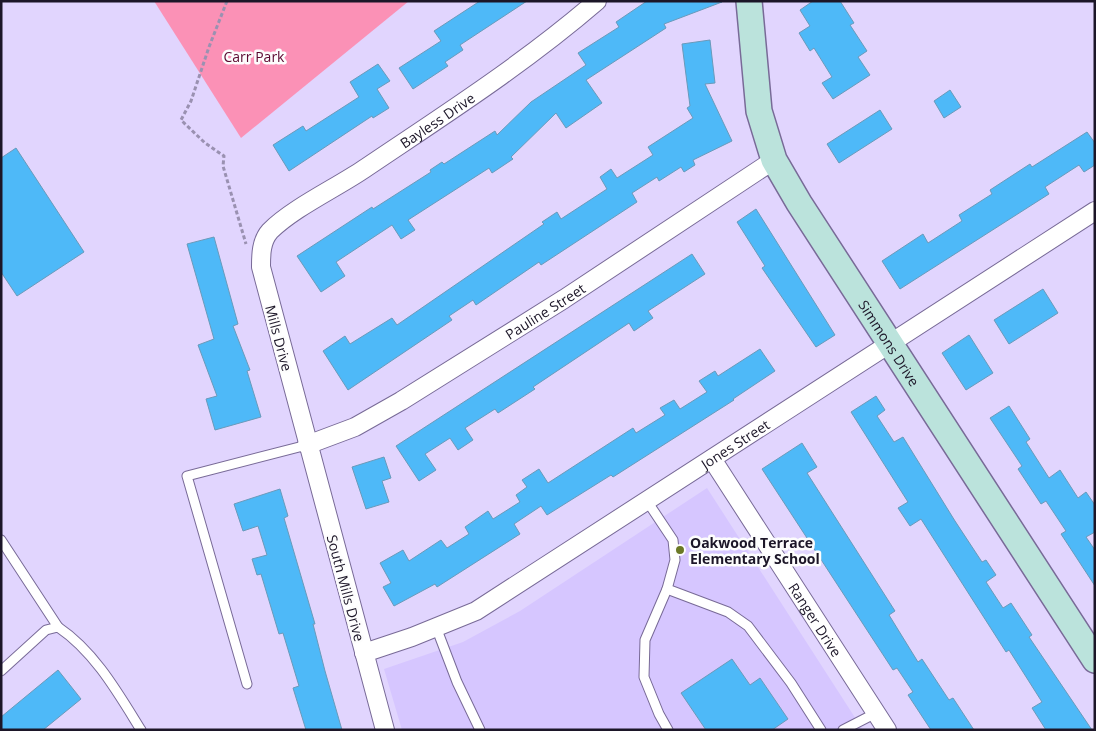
<svg xmlns="http://www.w3.org/2000/svg" width="1096" height="731" font-family="'Open Sans',sans-serif">
	<style>
		.built { fill: #d6c6ff }
		.green { fill: #fb91b6 }
		.building { fill: #4eb9f8; stroke: #6a9aba }
		.lines { fill: none; stroke-linecap: round; stroke-linejoin: round }
		.lane-casing { stroke: #786a97; stroke-width: 11 }
		.street-casing { stroke: #786a97; stroke-width: 20 }
		.secondary-casing { stroke: #786a97; stroke-width: 28 }
		.path { stroke: #9a91b1; stroke-width: 3; stroke-dasharray: 4 2.5; stroke-linecap: butt }
		.lane { stroke: #fff; stroke-width: 9 }
		.street { stroke: #fff; stroke-width: 18 }
		.secondary { stroke: #bbe3dc; stroke-width: 25 }
		.poi-dot { fill: #6b7926; stroke: #fdfdfd; stroke-width: 2 }
		.labels { text-anchor: middle; dominant-baseline: central; stroke-width: 5; stroke-linejoin: round; paint-order: stroke }
		.park-label { font-size: 14px; fill: #5b0830; stroke: #fdfdfd }
		.street-label { font-size: 14px; fill: #1c1628; stroke: #fdfdfd }
		.poi-label { font-size: 14px; font-weight: bold; fill: #1c1628; stroke: #fdfdfd; text-anchor: start }
	</style>
	<rect width="100%" height="100%" fill="#e1d5fe"/>
	<polygon class="built" points="707,488 863,730 402,730 384,669 463,642 520,611"/>
	<polygon class="green" points="154,1 409,1 241,138"/>
	<g class="building">
		<polygon points="480,1 527,1 460,45 463,50 445,62 448,66 413,89 399,68 441,41 434,31"/>
		<polygon points="647,1 722,2 664,24 666,28 586,80 602,103 566,128 556,113 511,157 513,159 492,173 489,168 408,220 415,230 401,239 392,225 336,262 345,276 321,292 297,256 372,207 373,209 431,172 430,170 442,162 444,164 495,131 497,135 531,102 586,65 578,53 619,27 616,22"/>
		<polygon points="813,1 840,1 854,23 850,25 867,51 858,57 870,75 833,99 822,83 832,77 814,48 810,51 799,33 810,26 800,10"/>
		<polygon points="710,40 715,83 705,84 732,141 693,160 695,165 684,172 681,167 659,181 657,177 632,193 637,202 541,265 539,262 476,305 473,300 449,316 452,320 348,390 323,351 345,336 350,344 392,318 397,325 544,224 542,222 557,212 561,219 607,189 600,177 611,169 617,178 653,155 648,147 693,118 687,108 690,106 682,44"/>
		<polygon points="378,64 390,81 377,89 389,108 373,118 372,116 289,171 273,145 303,126 306,131 359,97 350,82"/>
		<polygon points="950,90 961,107 944,118 934,101"/>
		<polygon points="880,110 892,129 839,163 827,144"/>
		<polygon points="1087,132 1095,143 1095,165 1084,172 1079,165 1045,187 1049,194 900,289 882,261 923,234 928,243 962,221 959,215 992,194 990,190 1030,164 1032,167"/>
		<polygon points="16,148 84,252 17,296 1,272 1,158"/>
		<polygon points="756,209 835,335 816,347 762,268 765,266 737,222"/>
		<polygon points="214,237 238,324 233,326 250,370 247,371 261,417 215,430 206,399 217,396 198,345 214,339 187,244"/>
		<polygon points="692,254 705,274 648,311 653,318 634,331 629,323 533,387 535,389 498,413 495,409 465,428 473,440 458,450 450,438 425,454 436,470 419,481 396,446"/>
		<polygon points="1043,289 1058,313 1009,344 994,320"/>
		<polygon points="969,335 993,373 966,390 942,353"/>
		<polygon points="760,349 775,371 733,399 734,400 613,477 611,475 547,515 541,506 514,524 520,534 437,587 435,584 394,606 383,587 391,583 380,563 403,550 409,561 441,540 447,548 469,534 465,527 488,511 493,519 520,502 516,495 527,487 522,480 539,469 548,483 633,428 636,433 665,415 660,408 674,400 680,409 707,392 699,381 715,371 718,376"/>
		<polygon points="876,396 885,410 877,416 894,442 903,437 955,521 982,562 986,560 996,575 986,582 1003,608 1011,603 1032,635 1029,637 1092,730 1046,730 1032,708 1042,702 1009,650 1006,652 921,519 910,526 898,508 908,502 851,412"/>
		<polygon points="1009,406 1030,439 1026,442 1049,478 1060,470 1078,498 1086,492 1095,505 1095,532 1086,537 1095,550 1095,586 1061,534 1066,531 1046,501 1041,504 1018,469 1022,466 990,418"/>
		<polygon points="802,443 817,467 807,473 895,611 889,615 918,662 922,659 949,700 953,698 974,730 931,730 908,695 913,692 897,668 893,670 762,469"/>
		<polygon points="384,457 391,478 382,481 389,502 366,509 352,467"/>
		<polygon points="280,489 288,516 284,518 315,624 313,624 325,671 342,730 306,730 293,688 299,686 283,633 279,634 261,574 257,575 252,559 267,555 258,526 243,531 234,504"/>
		<polygon points="732,659 750,685 760,678 788,719 772,730 706,730 681,693"/>
		<polygon points="58,670 81,699 43,730 1,730 1,717"/>
	</g>
	<g class="lines">
		<g class="lane-casing">
			<g id="lane">
				<polyline points="647,501 673,540 675,560 667,589 645,640 644,677 659,714 668,730"/>
				<polyline points="1,540 58,627"/>
				<polyline points="667,589 728,612 748,626 791,683 821,730"/>
				<polyline points="436,627 457,682 480,730"/>
				<path d="M 1,671 L 46,630 L 58,627 C 95,652 118,693 141,730"/>
				<polyline points="247,684 187,476 307,445"/>
				<polyline points="843,730 876,713"/>
			</g>
		</g>
		<g class="street-casing">
			<g id="street">
				<path id="s1" d="M 307,445 L 355,427 L 401,401 L 564,299 L 774,160"/>
				<path id="s2" d="M 712,459 L 887,730"/>
				<path id="s3" d="M 364,653 L 412,637 L 476,611 L 1095,211"/>
				<path id="s4" d="M 385,730 L 261,267 C 261,255 261,241 270,231 C 293,208 336,188 364,169 C 444,115 524,64 597,1"/>
			</g>
		</g>
		<g class="secondary-casing">
			<g id="secondary">
				<path id="s5" d="M 749,1 L 759,111 L 774,160 L 799,203 L 1095,660"/>
			</g>
		</g>
		<polyline class="path" points="227,1 209,47 191,101 181,120 205,143 224,156 223,166 246,244"/>
		<use href="#lane" class="lane"/>
		<use href="#street" class="street"/>
		<use href="#secondary" class="secondary"/>
	</g>
	<circle class="poi-dot" cx="680" cy="550" r="5"/>
	<g class="labels">
		<g class="park-label">
			<text x="254" y="56">Carr Park</text>
		</g>
		<g class="street-label">
			<text stroke="none"><textPath href="#s4" startOffset="718">Bayless Drive</textPath></text>
			<text stroke="none"><textPath href="#s1" startOffset="274">Pauline Street</textPath></text>
			<text transform="translate(279 338) rotate(75)">Mills Drive</text>
			<text stroke="none"><textPath href="#s5" startOffset="378">Simmons Drive</textPath></text>
			<text stroke="none"><textPath href="#s3" startOffset="428">Jones Street</textPath></text>
			<text transform="translate(346 588) rotate(75)">South Mills Drive</text>
			<text stroke="none"><textPath href="#s2" startOffset="191">Ranger Drive</textPath></text>
		</g>
		<g class="poi-label">
			<text x="690" y="542">Oakwood Terrace<tspan x="690" dy="16">Elementary School</tspan></text>
		</g>
	</g>
	<rect width="1096" height="731" fill="none" stroke="#1c1628" stroke-width="5"/>
</svg>
